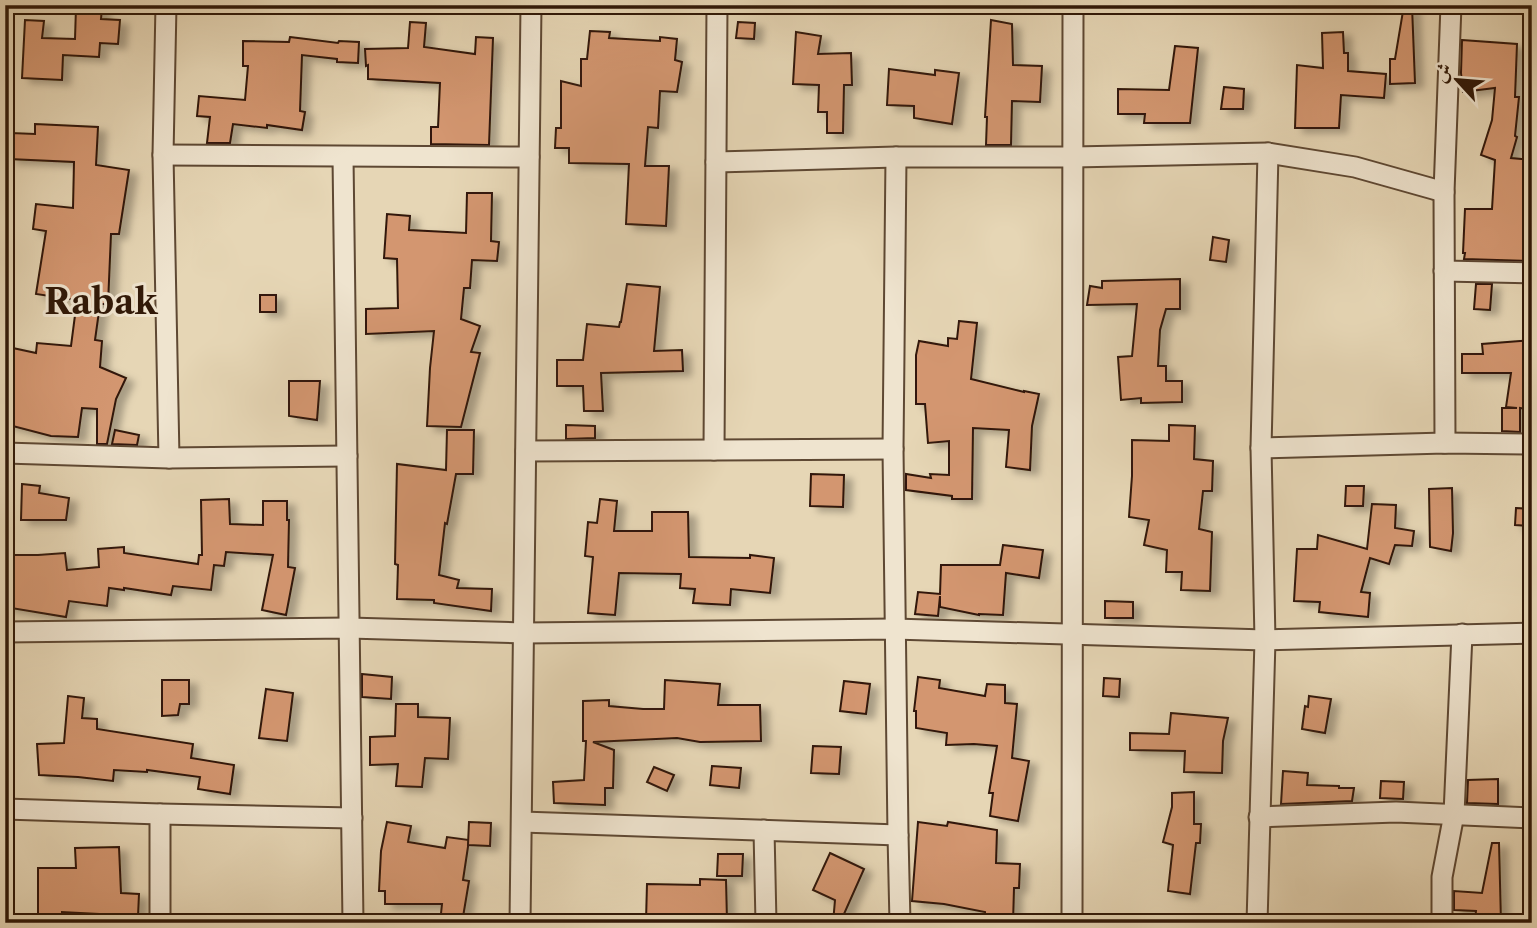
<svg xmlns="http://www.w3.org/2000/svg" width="1537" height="928" font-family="'Libre Caslon Text',Amiri,serif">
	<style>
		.building { fill: #d39670; stroke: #311908; stroke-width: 2; filter: url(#shadow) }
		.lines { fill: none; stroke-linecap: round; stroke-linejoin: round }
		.minor-casing { stroke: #5e4833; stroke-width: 23 }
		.minor { stroke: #efe4cf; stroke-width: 19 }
		.labels { text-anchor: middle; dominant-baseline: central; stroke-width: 6; stroke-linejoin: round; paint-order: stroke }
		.town-label { font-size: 35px; font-weight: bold; fill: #311908; stroke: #efe4cf }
	</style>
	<defs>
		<filter id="shadow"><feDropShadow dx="8" dy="4.5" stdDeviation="3.5" flood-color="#0004"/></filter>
	</defs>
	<rect width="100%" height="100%" fill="#e6d6b5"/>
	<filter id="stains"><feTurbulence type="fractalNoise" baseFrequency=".00286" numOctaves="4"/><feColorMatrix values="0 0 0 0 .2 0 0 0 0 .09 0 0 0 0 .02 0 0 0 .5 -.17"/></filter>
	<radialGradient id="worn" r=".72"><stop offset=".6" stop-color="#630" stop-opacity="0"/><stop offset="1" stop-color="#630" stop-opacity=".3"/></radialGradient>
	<g class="building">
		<polygon points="1404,5 1412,6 1415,83 1390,84 1390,59 1395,59"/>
		<polygon points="76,7 102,8 101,19 120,20 118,44 100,43 99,57 63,55 62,80 22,78 25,20 44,21 42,38 75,39"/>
		<polygon points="991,20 1012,24 1013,65 1042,66 1040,102 1012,101 1011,145 986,145 987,117 985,117"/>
		<polygon points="410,22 426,23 424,47 475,54 476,37 493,38 489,145 431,144 431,127 438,127 440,83 368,79 368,65 366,66 365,49 408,48"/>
		<polygon points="738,22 755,23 754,39 736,38"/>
		<polygon points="590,31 610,32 609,38 660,41 660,37 677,39 675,60 682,62 677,92 660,91 658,128 648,127 645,166 669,166 666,226 626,224 629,164 569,163 569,148 555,148 556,128 561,128 561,81 581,86 581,59 587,59"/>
		<polygon points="796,32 821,36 818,54 851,53 852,85 844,85 843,133 827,133 827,112 818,112 819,85 793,84"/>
		<polygon points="1343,32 1344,53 1348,53 1348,71 1386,74 1384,98 1341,95 1339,128 1295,128 1297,65 1323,68 1322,33"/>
		<polygon points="290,37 338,43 339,41 359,42 358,63 337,62 337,59 302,55 300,111 305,112 302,130 267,125 267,128 233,124 230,143 207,143 210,117 197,116 199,96 245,100 248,66 243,66 243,41 289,42"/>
		<polygon points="1462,40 1517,44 1515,97 1519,97 1515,136 1517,137 1511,158 1532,160 1532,261 1464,259 1465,253 1463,253 1465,209 1492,209 1495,160 1481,155 1492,120 1495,88 1463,92 1461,73"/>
		<polygon points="1175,46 1198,48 1190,123 1144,123 1145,114 1118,114 1118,89 1169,90"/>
		<polygon points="889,69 935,75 935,70 959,73 952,124 914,118 914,106 887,105"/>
		<polygon points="1224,87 1244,89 1243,109 1221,109"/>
		<polygon points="35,124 98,127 96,165 129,170 119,234 111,234 108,304 100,304 95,340 102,341 100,367 126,378 116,399 107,444 97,444 97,409 82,408 78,437 51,436 5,424 5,361 8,347 36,353 37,343 71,346 77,300 36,294 46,231 33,229 36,204 73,208 74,162 9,159 11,133 35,134"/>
		<polygon points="467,193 492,193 491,241 499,242 497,261 472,260 470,288 464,288 461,319 480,326 471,352 480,353 461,427 427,426 430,368 434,331 366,334 366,309 398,308 397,259 384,258 387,214 410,216 409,230 466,233"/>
		<polygon points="1213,237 1229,240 1226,262 1210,260"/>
		<polygon points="1180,279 1180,309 1166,309 1160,330 1158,366 1166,366 1166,381 1182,381 1182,402 1141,403 1141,398 1121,400 1118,357 1132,356 1137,304 1087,305 1090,286 1102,288 1102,281"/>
		<polygon points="627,284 660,287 654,351 682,350 683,371 601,373 603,411 584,411 583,386 557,386 557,360 583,360 587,324 619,327 620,322 621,322"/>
		<polygon points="1476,284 1492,284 1490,310 1474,309"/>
		<rect x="260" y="295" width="16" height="17"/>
		<polygon points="959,321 977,323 971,379 1024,392 1024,391 1039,394 1032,426 1030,470 1006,467 1009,430 973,428 972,499 952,499 952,496 906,490 906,474 931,478 930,474 949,475 949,441 928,443 925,404 916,404 916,355 919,341 948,346 948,338 957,339"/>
		<polygon points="1532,340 1532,410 1520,408 1520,432 1502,431 1502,408 1517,408 1506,407 1511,373 1462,373 1462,354 1483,354 1482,344"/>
		<polygon points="289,381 320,381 317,420 289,416"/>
		<polygon points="566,425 595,426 595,438 566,439"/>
		<polygon points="1169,425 1195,426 1194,459 1213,461 1212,491 1203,491 1199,529 1212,532 1210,591 1181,590 1182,572 1166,572 1167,550 1144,545 1149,520 1129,517 1132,476 1132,440 1169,441"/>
		<polygon points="115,430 139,435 137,445 112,444"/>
		<polygon points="447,430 474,430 473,474 456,474 447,524 445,523 439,575 459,580 457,588 492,589 491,611 434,603 434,600 397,599 398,565 395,564 397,464 446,470"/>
		<polygon points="811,474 844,475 843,507 810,506"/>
		<polygon points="22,484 40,486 39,493 69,498 66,520 21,520"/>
		<polygon points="1346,486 1364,486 1363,506 1345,506"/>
		<polygon points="1452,488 1453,533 1451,551 1430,547 1429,489"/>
		<polygon points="229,499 230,524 263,525 263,501 287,501 287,520 289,520 288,567 295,568 286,615 262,610 273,555 226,552 224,566 214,565 211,590 173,586 171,595 124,588 124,590 109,588 107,606 69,601 66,617 5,607 5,555 38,555 65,553 67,570 99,567 98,549 124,547 124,553 198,564 199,555 202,555 201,500"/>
		<polygon points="600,499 617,501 614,531 652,531 652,512 688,512 689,557 750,558 750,555 774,558 770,593 731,589 730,605 693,603 695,589 680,588 681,574 619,573 615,615 588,613 593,557 585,556 588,522 597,523"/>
		<polygon points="1372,504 1396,505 1395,528 1414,531 1412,546 1395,545 1389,564 1370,558 1361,592 1370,593 1368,617 1319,612 1320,602 1294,601 1297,549 1317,549 1318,535 1367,549"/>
		<polygon points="1516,508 1532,509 1532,526 1515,525"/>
		<polygon points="1003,545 1043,550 1039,578 1006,573 1003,615 979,614 979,615 940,607 940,596 938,616 915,614 918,592 940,594 941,565 1000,565"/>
		<polygon points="1105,601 1133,602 1133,618 1105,618"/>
		<polygon points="362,674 392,677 391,699 362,697"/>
		<polygon points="918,677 940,680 939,688 985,696 987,684 1005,685 1005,703 1017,704 1012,758 1029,761 1018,821 990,816 993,793 989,793 997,746 974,744 946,745 947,733 916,728 916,711 914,711"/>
		<polygon points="1104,678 1120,679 1119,697 1103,696"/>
		<polygon points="162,680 189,680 189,704 180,704 178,715 162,716"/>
		<polygon points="665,680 720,684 718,705 760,705 761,741 700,742 677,738 593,742 614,750 613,788 605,788 605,805 554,803 553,782 584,780 586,741 583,741 583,701 609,700 609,706 643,709 664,709"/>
		<polygon points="844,681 870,684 866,714 840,711"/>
		<polygon points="266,689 293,693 287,741 259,738"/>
		<polygon points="68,696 84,698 82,718 97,719 97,729 193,744 191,758 234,765 230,794 198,789 200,777 147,770 147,772 114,770 113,781 78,777 39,775 37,744 64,743"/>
		<polygon points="1309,696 1331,699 1325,733 1302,729 1305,706 1308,707"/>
		<polygon points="396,704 418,704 418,717 450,718 448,759 425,758 422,787 396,786 398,764 370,765 370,737 395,736"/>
		<polygon points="1171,713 1228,718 1223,741 1222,773 1184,772 1185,751 1130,750 1130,733 1169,734"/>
		<polygon points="813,746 841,747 839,774 811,773"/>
		<polygon points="712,766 741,768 739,788 710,785"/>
		<polygon points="654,767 674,775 667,791 647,782"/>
		<polygon points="1283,771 1308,773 1307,785 1339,786 1339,788 1354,788 1352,801 1281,804"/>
		<polygon points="1498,779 1498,804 1467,803 1468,780"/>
		<polygon points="1381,781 1404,782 1403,799 1380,798"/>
		<polygon points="1194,792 1194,824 1201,824 1200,843 1196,843 1190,894 1168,891 1173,845 1163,842 1172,807 1172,793"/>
		<polygon points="387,822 411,826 408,842 445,848 447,837 469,840 463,880 469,881 462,923 440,923 442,904 385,904 385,891 379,891 381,851"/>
		<polygon points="469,822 491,823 490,846 468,845"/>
		<polygon points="918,822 947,826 948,822 997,830 996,863 1020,864 1019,888 1014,888 1013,923 985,923 985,912 944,904 912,901"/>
		<polygon points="1492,843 1499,843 1501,923 1475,920 1476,911 1454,910 1454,891 1482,893"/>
		<polygon points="119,847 121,893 139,894 138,916 62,912 62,914 38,914 38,868 76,868 75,848"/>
		<polygon points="830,853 864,869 840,923 833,923 835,900 813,890"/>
		<polygon points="718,854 743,854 742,876 717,876"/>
		<polygon points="700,879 726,880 727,921 646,921 647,884 700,885"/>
	</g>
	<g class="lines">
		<g class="minor-casing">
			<g id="minor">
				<polyline points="166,5 163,155 169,458"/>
				<polyline points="163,155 529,157"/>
				<polyline points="343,157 353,923"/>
				<polyline points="896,157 893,449 898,835 900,923"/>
				<polyline points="716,162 896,157 1073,157 1268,153 1355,167 1444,192"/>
				<polyline points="1444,271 1532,273"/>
				<polyline points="1445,443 1444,192 1451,5"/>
				<polyline points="1261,448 1445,443 1532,444"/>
				<polyline points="714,450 717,5"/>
				<polyline points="526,451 893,449"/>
				<polyline points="5,453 169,458 347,456"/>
				<polyline points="5,632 349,628 524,633 894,629 1265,640 1532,633"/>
				<polyline points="5,809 160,814 352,818"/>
				<polyline points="1259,817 1396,812 1532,818"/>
				<polyline points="522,822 898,835"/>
				<polyline points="764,830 766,923"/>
				<polyline points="160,923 160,814"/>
				<polyline points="520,923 531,5"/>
				<polyline points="1072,923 1073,5"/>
				<polyline points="1257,923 1265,640 1261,448 1268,153"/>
				<polyline points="1442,923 1442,877 1454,814 1462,634"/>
			</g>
		</g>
		<use href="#minor" class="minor"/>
	</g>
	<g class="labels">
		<g class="town-label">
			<text x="101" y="301">Rabak</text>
		</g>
	</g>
	<rect width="1537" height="928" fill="none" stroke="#e6d6b5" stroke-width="28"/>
	<rect x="7" y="7" width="1523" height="914" fill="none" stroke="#311908" stroke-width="3.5"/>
	<rect x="14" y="14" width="1509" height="900" fill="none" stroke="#311908" stroke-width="2"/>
	<g transform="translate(1457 80) rotate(296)" stroke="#efe4cf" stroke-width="5" paint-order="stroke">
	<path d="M0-5L12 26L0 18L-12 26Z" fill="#311908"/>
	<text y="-10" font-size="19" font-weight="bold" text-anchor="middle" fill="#311908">ش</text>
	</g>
	<rect width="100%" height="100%" filter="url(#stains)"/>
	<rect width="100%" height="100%" fill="url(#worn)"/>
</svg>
